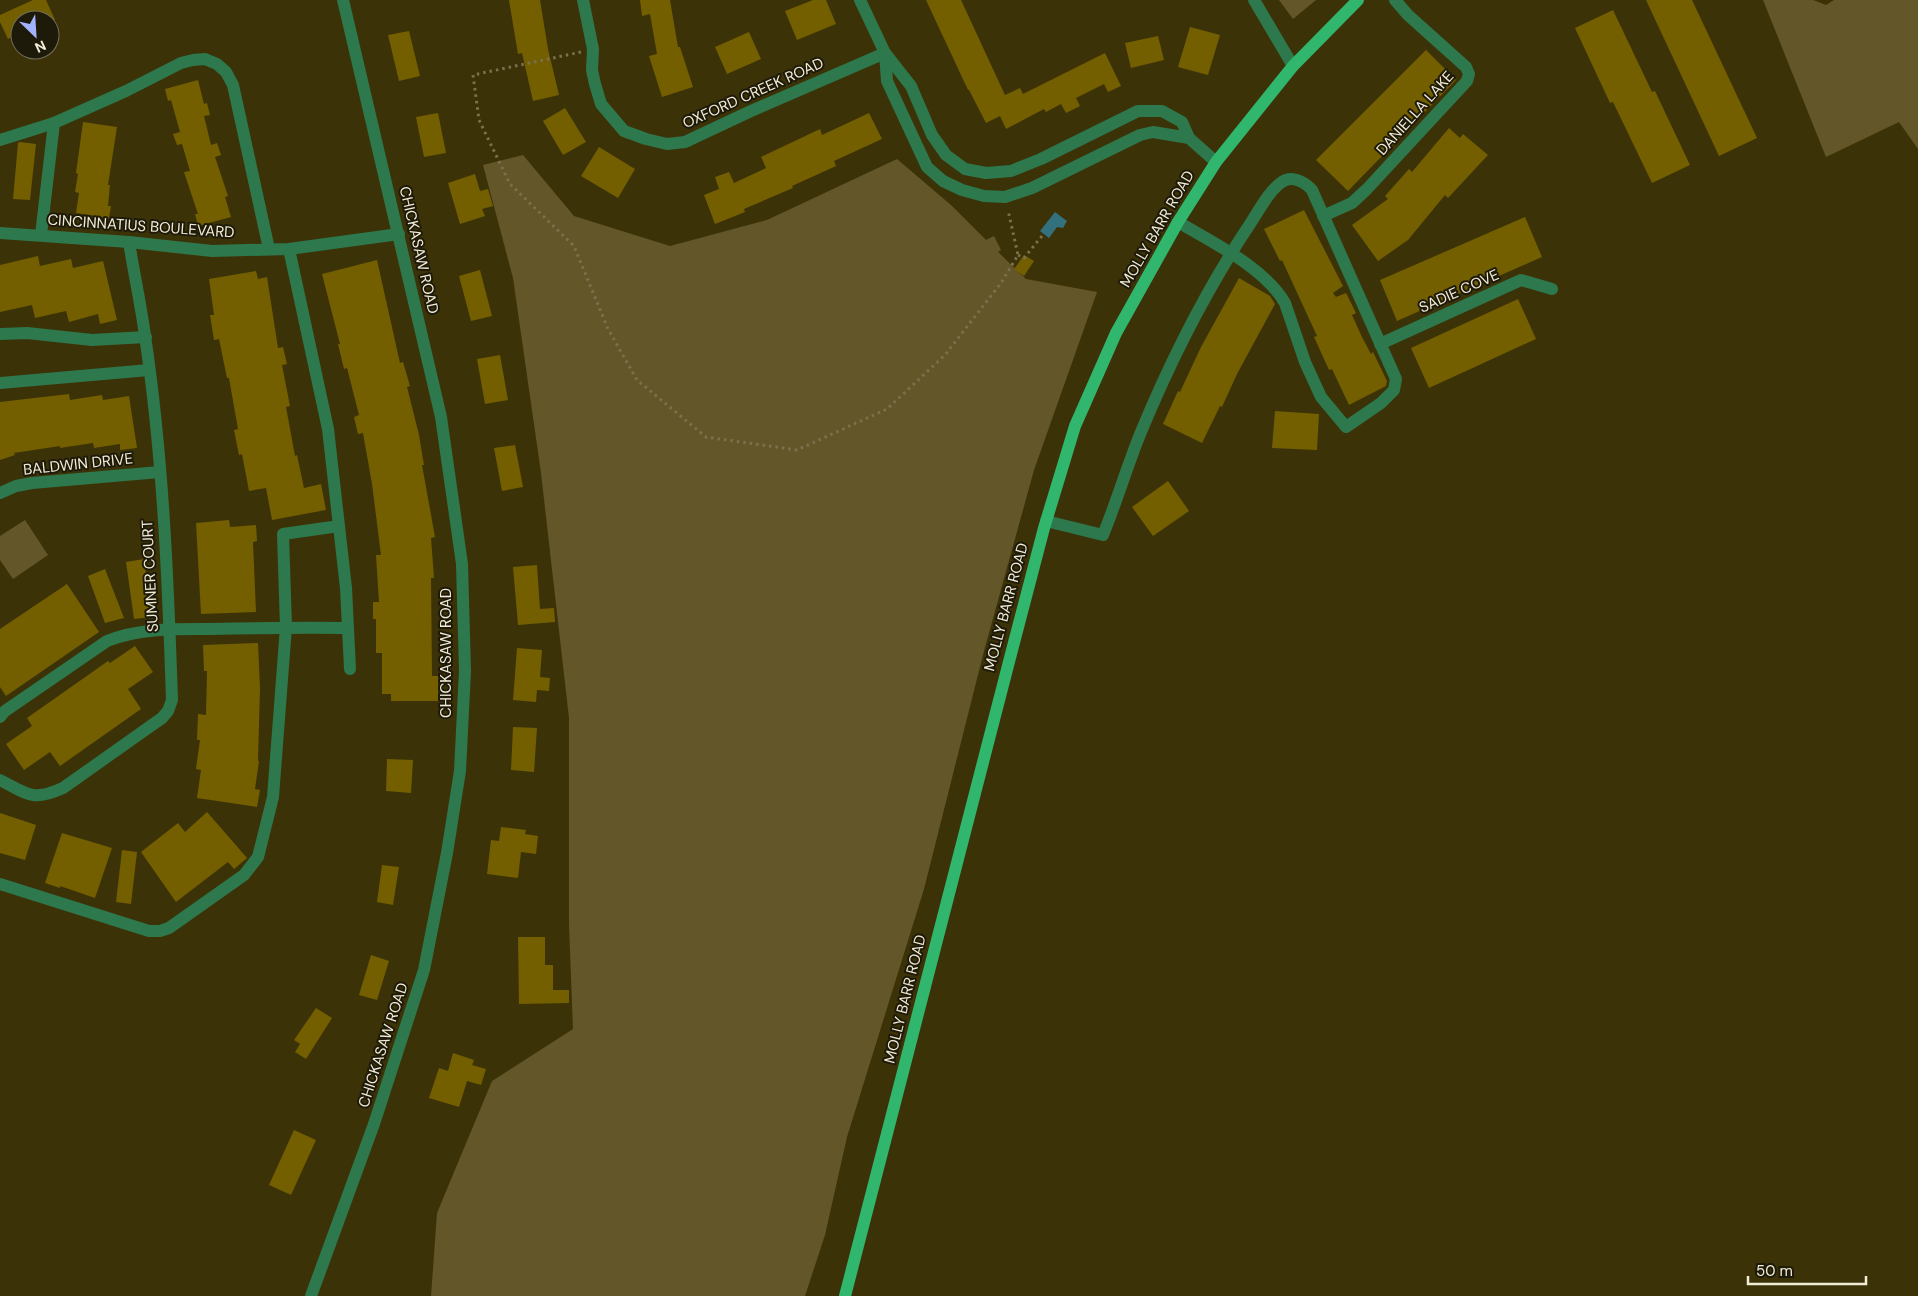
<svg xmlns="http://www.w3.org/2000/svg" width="1918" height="1296" font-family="'DM Sans',sans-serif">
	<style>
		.green { fill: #635729 }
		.water { fill: #33717f }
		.building { fill: #735f00 }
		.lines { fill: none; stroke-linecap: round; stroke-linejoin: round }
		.path { stroke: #7a714e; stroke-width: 3; stroke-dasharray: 2.5 4; stroke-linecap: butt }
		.minor { stroke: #2d784c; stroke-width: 12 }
		.major { stroke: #31b66e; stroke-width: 12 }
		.labels { text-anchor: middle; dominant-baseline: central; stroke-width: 4; stroke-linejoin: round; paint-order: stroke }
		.street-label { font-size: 15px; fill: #f2ecd6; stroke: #1e1a09 }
	</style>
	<rect width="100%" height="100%" fill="#3c3208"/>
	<g class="green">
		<polygon points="1279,0 1316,0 1293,19"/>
		<polygon points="1763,0 1813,0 1826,5 1834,0 1918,0 1918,149 1899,122 1826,157"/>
		<polygon points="523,155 574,216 670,246 767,220 897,159 951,205 986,240 994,236 1001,250 998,252 1026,279 1097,292 1034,470 984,651 924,889 847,1137 825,1235 805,1296 431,1296 437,1213 492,1081 573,1029 569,925 569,718 541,473 513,278 483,165"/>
		<polygon points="25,520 48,555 13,579 0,560 0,536"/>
	</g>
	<polygon class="water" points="1055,212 1067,221 1063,228 1057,227 1049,238 1040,231"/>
	<g class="building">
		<polygon points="33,0 46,0 55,20 20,20 20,33 8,39 0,22 0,15"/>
		<polygon points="509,0 540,0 548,49 559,95 533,101 522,53 518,54"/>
		<polygon points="640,0 670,0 678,47 680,47 693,87 662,97 649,56 657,54 650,14 642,16"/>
		<polygon points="813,0 826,0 836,24 797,40 785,11"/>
		<polygon points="926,0 961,0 1005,95 1020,88 1023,94 1105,53 1121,86 1108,92 1104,84 1076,98 1080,106 1066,113 1061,104 1046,112 1044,109 1006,129 1000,116 986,123 969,90 968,90"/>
		<polygon points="1646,0 1692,0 1757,138 1719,156"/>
		<polygon points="1613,10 1652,92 1655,91 1690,165 1652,183 1613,102 1610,103 1575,28"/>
		<polygon points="1190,27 1220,35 1208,75 1178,67"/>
		<polygon points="409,31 420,76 399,81 388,35"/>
		<polygon points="749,32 761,59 727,74 715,47"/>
		<polygon points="1158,36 1164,60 1131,68 1125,43"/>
		<polygon points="1426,50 1456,80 1348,191 1316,160"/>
		<polygon points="198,80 204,104 207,103 210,115 204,116 211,145 217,143 221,155 215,157 228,196 225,197 231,217 198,226 195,214 198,214 184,172 190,171 182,144 177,145 173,134 180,132 171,100 168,101 165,89"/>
		<polygon points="565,108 586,142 563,155 543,121"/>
		<polygon points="438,113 446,153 424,157 416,117"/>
		<polygon points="869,113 882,139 834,161 836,166 792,186 793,188 744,209 745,212 715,224 704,195 719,189 715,177 729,172 734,183 766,168 761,157 820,129 822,135"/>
		<polygon points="83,122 117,127 108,185 110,185 108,206 111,206 109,218 76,213 79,193 75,192 78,174 76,173"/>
		<polygon points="1449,128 1460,138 1463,134 1488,155 1448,198 1445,195 1408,240 1378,261 1352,225 1388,199 1385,196 1409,169 1412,172"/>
		<polygon points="20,142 36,144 30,200 13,199 18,143"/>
		<polygon points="599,147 635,169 618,198 581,176"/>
		<polygon points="475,174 480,191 488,189 493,206 482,209 485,216 460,224 448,183"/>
		<polygon points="1304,210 1343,286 1333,293 1336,297 1346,293 1356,313 1352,315 1362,337 1371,354 1373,352 1387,381 1386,386 1349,405 1332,369 1329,370 1314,337 1317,336 1282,260 1280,261 1264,229"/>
		<polygon points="1525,217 1542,257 1397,321 1380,280"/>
		<polygon points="1024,255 1034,261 1024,276 1014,269"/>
		<polygon points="38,256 40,266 71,259 73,268 103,261 117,320 100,324 98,314 69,322 66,311 35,318 32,305 0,312 0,265"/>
		<polygon points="377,260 400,363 403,362 410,386 407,387 419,435 424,465 422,465 435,537 431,538 434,578 431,578 432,676 438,676 438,701 391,701 391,694 382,694 382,653 376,653 376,619 373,619 373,602 379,602 376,555 381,555 372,484 363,433 358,434 354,417 359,415 347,368 344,369 338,344 340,344 322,274"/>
		<polygon points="480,270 492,316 471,321 459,276"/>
		<polygon points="256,271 258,279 267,277 278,348 283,347 287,364 282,365 290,406 286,407 295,456 297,455 304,488 321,484 326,510 272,520 266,488 249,491 242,454 239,455 234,430 238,429 229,378 227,378 219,339 214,340 210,315 214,315 209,279"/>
		<polygon points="1239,278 1270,296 1275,304 1237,374 1222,407 1220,406 1202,443 1163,424 1178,391 1180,392 1201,347"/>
		<polygon points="1518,299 1536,339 1429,388 1411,348"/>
		<polygon points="500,355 508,400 485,404 477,359"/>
		<polygon points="69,394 70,400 102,395 103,400 129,396 137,448 120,450 120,444 94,448 93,443 60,448 60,446 14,453 15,455 0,460 0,402"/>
		<polygon points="1275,411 1319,414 1317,450 1272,448"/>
		<polygon points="515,445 523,487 502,491 494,448"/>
		<polygon points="1168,481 1189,511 1153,536 1132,507"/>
		<polygon points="229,520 230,527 256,525 257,541 253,542 256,612 201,614 196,523"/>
		<polygon points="144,559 152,617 134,619 126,562"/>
		<polygon points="537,565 540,609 554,608 555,622 518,625 513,567"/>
		<polygon points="105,569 124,618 105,623 88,576"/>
		<polygon points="67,584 99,632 6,696 0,687 0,629"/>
		<polygon points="258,643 260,688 258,761 259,761 255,789 260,790 257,807 197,798 201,770 196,769 200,740 197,740 198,714 206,715 207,671 204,671 203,645"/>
		<polygon points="135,646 153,672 128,689 141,709 60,766 50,752 24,770 6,744 32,726 27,718 108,661 110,663"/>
		<polygon points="517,648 542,650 540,677 550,678 549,691 537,690 536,702 513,700"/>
		<polygon points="513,727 537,728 534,772 511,770"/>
		<polygon points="387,759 413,760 411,793 386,791"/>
		<polygon points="207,812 247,858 234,869 228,862 176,902 141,852 178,823 185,832"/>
		<polygon points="0,813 36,825 25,860 0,853"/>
		<polygon points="501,827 526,830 525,834 538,836 536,854 521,852 518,878 487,874 491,840 499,841"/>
		<polygon points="62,833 112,848 95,898 60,886 60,888 45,883"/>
		<polygon points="122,850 137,852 131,904 116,902"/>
		<polygon points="382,865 399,867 393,905 377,902"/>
		<polygon points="518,937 545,937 545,965 553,965 553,990 569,990 569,1003 519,1004"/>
		<polygon points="371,955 389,961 377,1000 359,995"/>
		<polygon points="316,1008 332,1018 306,1059 295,1052 300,1044 294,1040"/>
		<polygon points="453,1053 474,1060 472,1065 486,1069 481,1085 467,1081 459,1107 429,1098 439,1068 448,1071"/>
		<polygon points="294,1130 316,1140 291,1195 269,1185"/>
	</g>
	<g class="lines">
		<g class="path">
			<polyline points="581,52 473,75 479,120 510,184 574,246 608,329 637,380 706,437 797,450 887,409 945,355 1001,283 1018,255 1008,210"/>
			<polyline points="1018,255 1024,258 1042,236"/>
		</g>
		<g class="minor">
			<polyline points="583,0 593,49 592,70 595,84 601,104 624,131 646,139 667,144 685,142 751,111 885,53"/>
			<polyline points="860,0 885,53 911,86 932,135 946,155 965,169 986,173 1011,171 1041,159 1138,111 1162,111 1182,122 1189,138 1216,162"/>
			<polyline points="1254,0 1293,66"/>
			<polyline points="885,53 887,81 927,167 943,181 962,190 984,196 1005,197 1032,188 1140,135 1153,132 1189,138"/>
			<polyline points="0,140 54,123 126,91 181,63 193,60 205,59 217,64 226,72 233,85 269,249"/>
			<polyline points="1323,216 1352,203 1367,189 1467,81 1469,74 1466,67 1408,15 1395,0"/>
			<polyline points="0,233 129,242 212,251 289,249 399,234"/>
			<polyline points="41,235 54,123"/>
			<polyline points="289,249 328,429 346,588 350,669"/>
			<polyline points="0,334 27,333 92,340 146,337"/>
			<polyline points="1380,344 1521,280 1552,289"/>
			<polyline points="0,383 149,370"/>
			<polyline points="0,493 16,486 32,483 160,472"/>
			<path d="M 1046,521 L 1103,535 C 1117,501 1127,466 1141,432 C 1170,362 1204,294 1246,230 C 1256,216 1268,191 1282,182 C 1292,175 1305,182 1312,190 L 1396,379 L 1394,390 L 1381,403 L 1346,427 L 1321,397 L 1305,362 L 1285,303 C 1265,268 1212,242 1178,222"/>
			<path d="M 0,717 L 5,711 L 107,641 C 139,628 176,629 209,629 C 256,628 302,627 348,628"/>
			<path d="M 0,780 C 28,794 32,802 63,788 L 162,718 L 168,711 L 172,700 C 168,579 163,456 145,336 C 141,305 134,274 129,242"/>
			<polyline points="0,884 149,931 160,931 169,928 244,875 258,857 273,797 286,627 283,534 339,526"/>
			<polyline points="311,1296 374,1124 424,970 447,853 460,771 465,671 462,564 441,417 343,0"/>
		</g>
		<polyline class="major" points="845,1296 1011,654 1044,528 1075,426 1116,333 1178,222 1216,162 1293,66 1358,0"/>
	</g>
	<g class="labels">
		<g class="street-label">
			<text transform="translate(753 93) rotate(-24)">OXFORD CREEK ROAD</text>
			<text transform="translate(1415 113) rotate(-48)">DANIELLA LAKE</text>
			<text transform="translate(141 226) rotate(4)">CINCINNATIUS BOULEVARD</text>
			<text transform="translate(1157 229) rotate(-60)">MOLLY BARR ROAD</text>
			<text transform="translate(419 250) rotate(77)">CHICKASAW ROAD</text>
			<text transform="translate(1459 291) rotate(-24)">SADIE COVE</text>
			<text transform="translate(78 464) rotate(-6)">BALDWIN DRIVE</text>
			<text transform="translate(150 576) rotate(-93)">SUMNER COURT</text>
			<text transform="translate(1006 607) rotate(-75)">MOLLY BARR ROAD</text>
			<text transform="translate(446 653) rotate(-90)">CHICKASAW ROAD</text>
			<text transform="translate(905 999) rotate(-76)">MOLLY BARR ROAD</text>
			<text transform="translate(383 1045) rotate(-72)">CHICKASAW ROAD</text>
		</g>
	</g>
	<g transform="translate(35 35) rotate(155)"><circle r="24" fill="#1e1a09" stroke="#736e5b"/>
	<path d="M0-4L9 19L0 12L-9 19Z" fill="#a2b2fd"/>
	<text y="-8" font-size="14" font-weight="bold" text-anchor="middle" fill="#f2ecd6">N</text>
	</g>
	<path d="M1748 1276v8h118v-8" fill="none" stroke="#f2ecd6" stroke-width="2.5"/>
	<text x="1756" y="1276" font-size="15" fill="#f2ecd6" stroke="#1e1a09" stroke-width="4" paint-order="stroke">50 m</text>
</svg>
